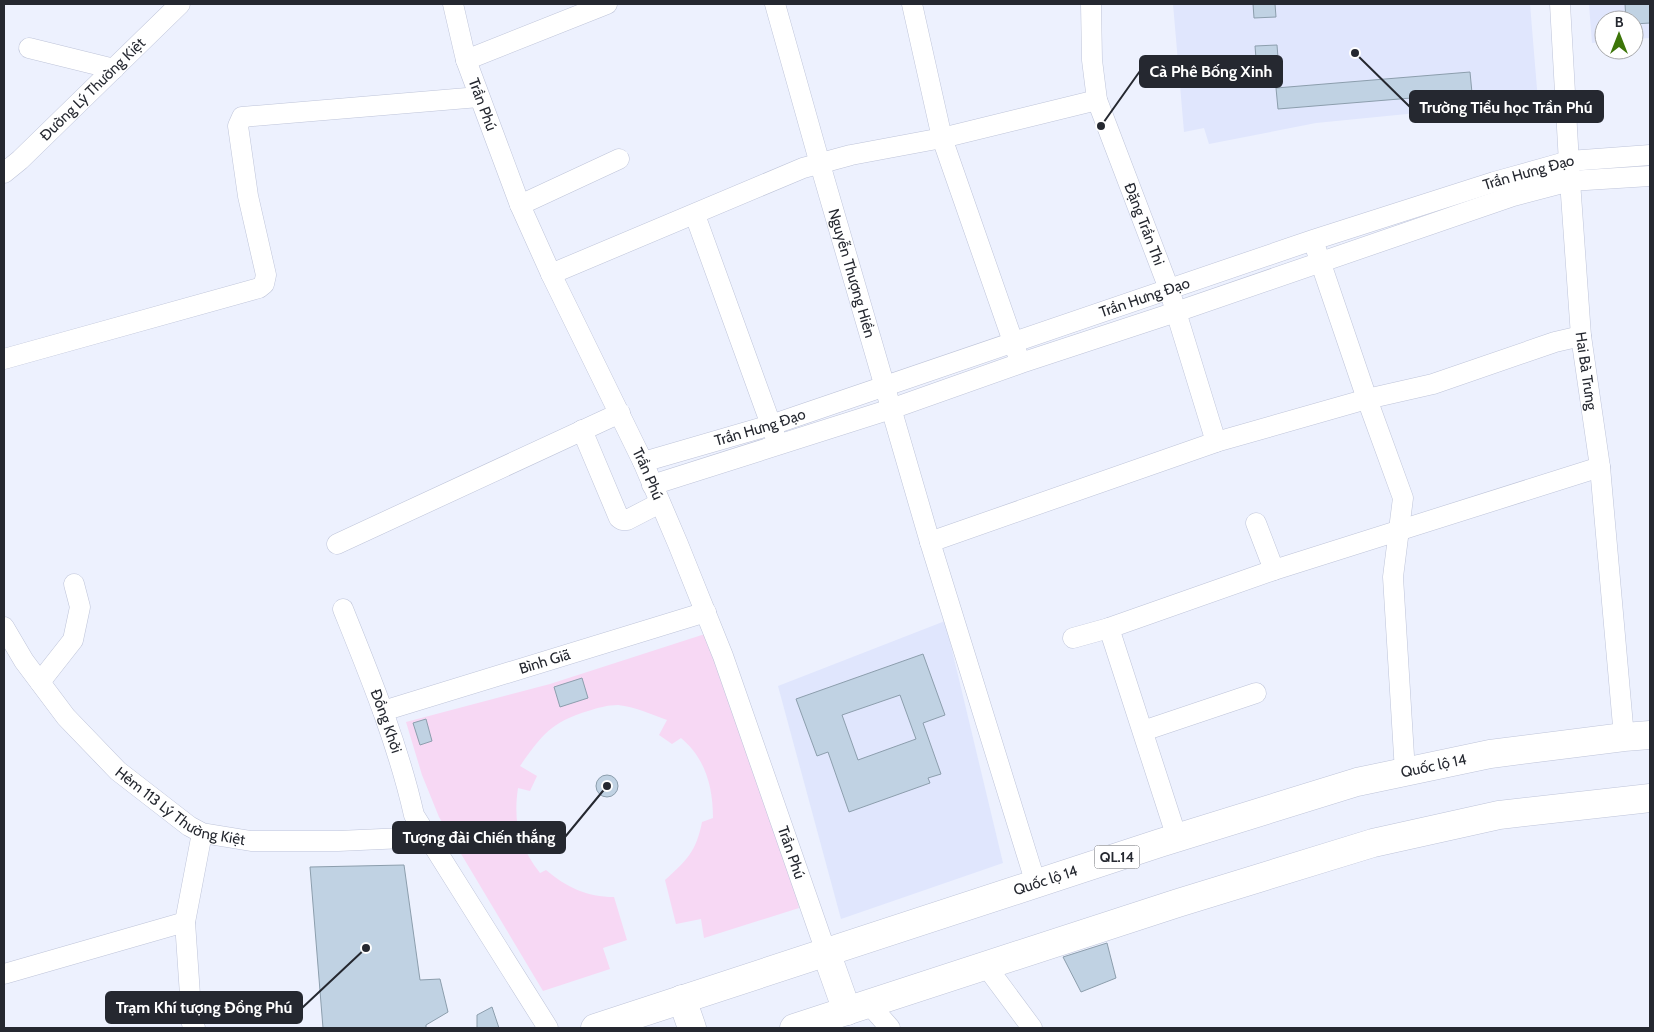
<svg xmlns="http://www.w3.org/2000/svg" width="1654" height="1032" font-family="Cabin,sans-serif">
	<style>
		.built { fill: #e0e6fd }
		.green { fill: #f7d8f4 }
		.building { fill: #c0d2e3; stroke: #8c9ead; fill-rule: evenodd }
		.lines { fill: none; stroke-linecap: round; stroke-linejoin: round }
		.minor-casing { stroke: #bec4d9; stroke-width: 21 }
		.highway-casing { stroke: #bec4d9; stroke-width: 29 }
		.minor { stroke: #fff; stroke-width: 20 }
		.highway { stroke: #fff; stroke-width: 28 }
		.labels { text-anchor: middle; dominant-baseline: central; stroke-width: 4.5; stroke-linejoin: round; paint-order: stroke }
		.shield { fill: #fff; stroke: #66686e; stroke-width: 1 }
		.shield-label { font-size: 14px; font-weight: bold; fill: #252830 }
		.street-label { font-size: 15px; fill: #252830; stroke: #fff }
		.leader { fill: none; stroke: #252830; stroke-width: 2 }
		.callout-dot { fill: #252830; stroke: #fff; stroke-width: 2 }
		.callout { fill: #252830; stroke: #252830; stroke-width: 2 }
		.callout-label { font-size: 16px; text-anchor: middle; font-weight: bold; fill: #fff }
	</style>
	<rect width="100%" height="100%" fill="#edf1fe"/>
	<g class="built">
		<polygon points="1173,4 1530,4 1538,101 1316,123 1209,144 1204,128 1184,132"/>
		<polygon points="1589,4 1650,4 1650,38 1634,39 1634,20 1604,20 1604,42 1592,43"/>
		<polygon points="945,621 1003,863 841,919 778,686"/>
	</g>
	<path class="green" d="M 708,633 L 796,894 L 799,908 L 704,938 L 701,919 L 676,924 L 665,880 C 687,860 696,852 702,822 L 713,818 C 713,786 705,758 681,738 L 672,744 L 659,735 L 667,720 C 651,714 635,707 618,705 C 608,705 597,708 588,711 C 551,722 541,736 520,766 L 537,776 L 530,791 L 518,788 C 513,822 519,846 540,873 L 546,870 C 566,887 587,897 614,897 L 627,940 L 603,948 L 610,969 L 543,991 L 439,817 L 422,775 L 406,722 L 550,684 Z"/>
	<g class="building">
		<polygon points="1253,4 1275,4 1276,17 1254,18"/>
		<polygon points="1625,4 1650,4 1650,23 1634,24 1634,20 1626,20"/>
		<polygon points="1277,45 1280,82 1258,83 1255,46"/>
		<polygon points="1470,72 1472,93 1278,109 1276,88"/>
		<path d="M 923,654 L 945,715 L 923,723 L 941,774 L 928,778 L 930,783 L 849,812 L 828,752 L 817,756 L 796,699 ZM 900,695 L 916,739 L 858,760 L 842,715 Z"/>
		<polygon points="582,678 588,698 560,707 554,687"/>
		<polygon points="426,719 432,741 420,745 413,723"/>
		<circle cx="607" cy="786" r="11"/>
		<polygon points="404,865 420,980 440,979 448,1012 426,1025 426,1028 323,1028 310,867"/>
		<polygon points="1107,943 1116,978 1081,992 1063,957"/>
		<polygon points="492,1007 499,1028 477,1028 477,1015"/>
	</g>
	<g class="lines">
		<g class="minor-casing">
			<g id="minor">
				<path id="s1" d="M 453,4 L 466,60 L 520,205 L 551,274 L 643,462 L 678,544 L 723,656 L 826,952"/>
				<path id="s2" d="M 775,4 L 820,164 L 930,542 L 1036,884"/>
				<polyline points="912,4 942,138 1017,353"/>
				<path id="s3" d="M 1091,4 L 1092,60 L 1097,100 L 1169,289 L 1216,442"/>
				<path id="s4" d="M 1560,4 L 1570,181 L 1581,336 L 1600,467 L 1624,737"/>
				<polyline points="29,48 114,69"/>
				<polyline points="466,60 607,4"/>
				<path id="s5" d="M 4,173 L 20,160 L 180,4"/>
				<polyline points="520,205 619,159"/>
				<polyline points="695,215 775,436"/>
				<polyline points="1316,249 1367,399 1403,498 1393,577 1405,772"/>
				<polyline points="551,274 803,168 851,155 942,138 1097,100"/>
				<polyline points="4,359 259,288 264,284 266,275 248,196 238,126 242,117 479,97"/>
				<polyline points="582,430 619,518 622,520 627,520 660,503"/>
				<path id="s6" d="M 643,462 L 771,425 L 1313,240 L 1494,182 L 1569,161 L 1650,155"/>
				<polyline points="652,485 891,409 1021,363 1176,312 1513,196 1570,181 1650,176"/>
				<polyline points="1256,523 1274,570"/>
				<polyline points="930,542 1216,442 1367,399 1433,384 1555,342 1581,336"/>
				<polyline points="337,544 620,413"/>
				<path id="s7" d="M 343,609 C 370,676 398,744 414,815 L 548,1028"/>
				<path id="s8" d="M 4,627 L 24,661 L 66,717 L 118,771 L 189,826 L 202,833 L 251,841 L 338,841 L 404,838 L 425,833"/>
				<polyline points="1109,628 1177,838"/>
				<polyline points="1073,638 1109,628 1274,570 1600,467"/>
				<polyline points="40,682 73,640 80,607 74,584"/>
				<path id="s9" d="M 383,711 L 706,612"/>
				<polyline points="1143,731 1256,693"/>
				<polyline points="986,966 1032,1028"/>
				<polyline points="4,974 185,922"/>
				<polyline points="869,1004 890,1028"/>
				<polyline points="195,1028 192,1024 185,922 202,833"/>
			</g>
		</g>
		<g class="highway-casing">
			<g id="highway">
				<polyline points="826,952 847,1011"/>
				<polyline points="682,999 692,1028"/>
				<path id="s10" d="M 595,1028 L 1160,843 L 1357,782 L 1490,754 L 1624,737 L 1650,735"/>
				<polyline points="794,1028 1178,903 1373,843 1499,815 1650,798"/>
			</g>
		</g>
		<use href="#minor" class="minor"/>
		<use href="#highway" class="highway"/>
	</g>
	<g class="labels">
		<rect class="shield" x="1094.5" y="845.5" width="45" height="23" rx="4"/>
		<g class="shield-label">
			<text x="1117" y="857">QL.14</text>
		</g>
		<g class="street-label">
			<text stroke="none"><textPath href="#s5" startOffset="122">Đường Lý Thường Kiệt</textPath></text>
			<text stroke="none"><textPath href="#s1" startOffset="105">Trần Phú</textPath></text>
			<text stroke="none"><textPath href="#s6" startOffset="932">Trần Hưng Đạo</textPath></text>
			<text stroke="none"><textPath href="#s3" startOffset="229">Đặng Trần Thi</textPath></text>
			<text stroke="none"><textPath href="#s2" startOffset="280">Nguyễn Thượng Hiền</textPath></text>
			<text stroke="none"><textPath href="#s6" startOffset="528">Trần Hưng Đạo</textPath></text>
			<text stroke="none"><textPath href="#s4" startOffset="368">Hai Bà Trưng</textPath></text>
			<text stroke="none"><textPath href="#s6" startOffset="122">Trần Hưng Đạo</textPath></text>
			<text stroke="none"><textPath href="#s1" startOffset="510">Trần Phú</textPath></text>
			<text stroke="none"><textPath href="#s9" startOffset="169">Bình Giã</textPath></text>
			<text stroke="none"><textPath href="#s7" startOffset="120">Đồng Khởi</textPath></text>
			<text stroke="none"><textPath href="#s10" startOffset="879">Quốc lộ 14</textPath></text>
			<text stroke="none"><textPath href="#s8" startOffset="258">Hẻm 113 Lý Thường Kiệt</textPath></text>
			<text stroke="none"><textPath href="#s1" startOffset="915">Trần Phú</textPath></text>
			<text stroke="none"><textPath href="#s10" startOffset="474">Quốc lộ 14</textPath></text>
		</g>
	</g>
	<path class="leader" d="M1101 126L1140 71M1355 53L1410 107M607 786L565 837M366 948L302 1008"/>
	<g class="callout-dot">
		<circle cx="1101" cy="126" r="5"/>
		<circle cx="1355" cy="53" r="5"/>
		<circle cx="607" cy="786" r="5"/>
		<circle cx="366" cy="948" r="5"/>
	</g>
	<g class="callout">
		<rect x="1140" y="56" width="142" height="31" rx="5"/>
		<rect x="1410" y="91" width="193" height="31" rx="5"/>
		<rect x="393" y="822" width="172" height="31" rx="5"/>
		<rect x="106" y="992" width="196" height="31" rx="5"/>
	</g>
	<g class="callout-label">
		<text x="1211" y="77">Cà Phê Bống Xinh</text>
		<text x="1506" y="113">Trường Tiểu học Trần Phú</text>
		<text x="479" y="843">Tượng đài Chiến thắng</text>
		<text x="204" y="1013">Trạm Khí tượng Đồng Phú</text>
	</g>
	<rect width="1654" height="1032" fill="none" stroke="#252830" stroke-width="10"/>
	<g transform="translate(1619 35)"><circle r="24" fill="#ffffff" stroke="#a8a9ac"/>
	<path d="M0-4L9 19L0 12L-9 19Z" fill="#3c7508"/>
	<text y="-8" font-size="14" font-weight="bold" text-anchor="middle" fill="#252830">B</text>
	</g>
</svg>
